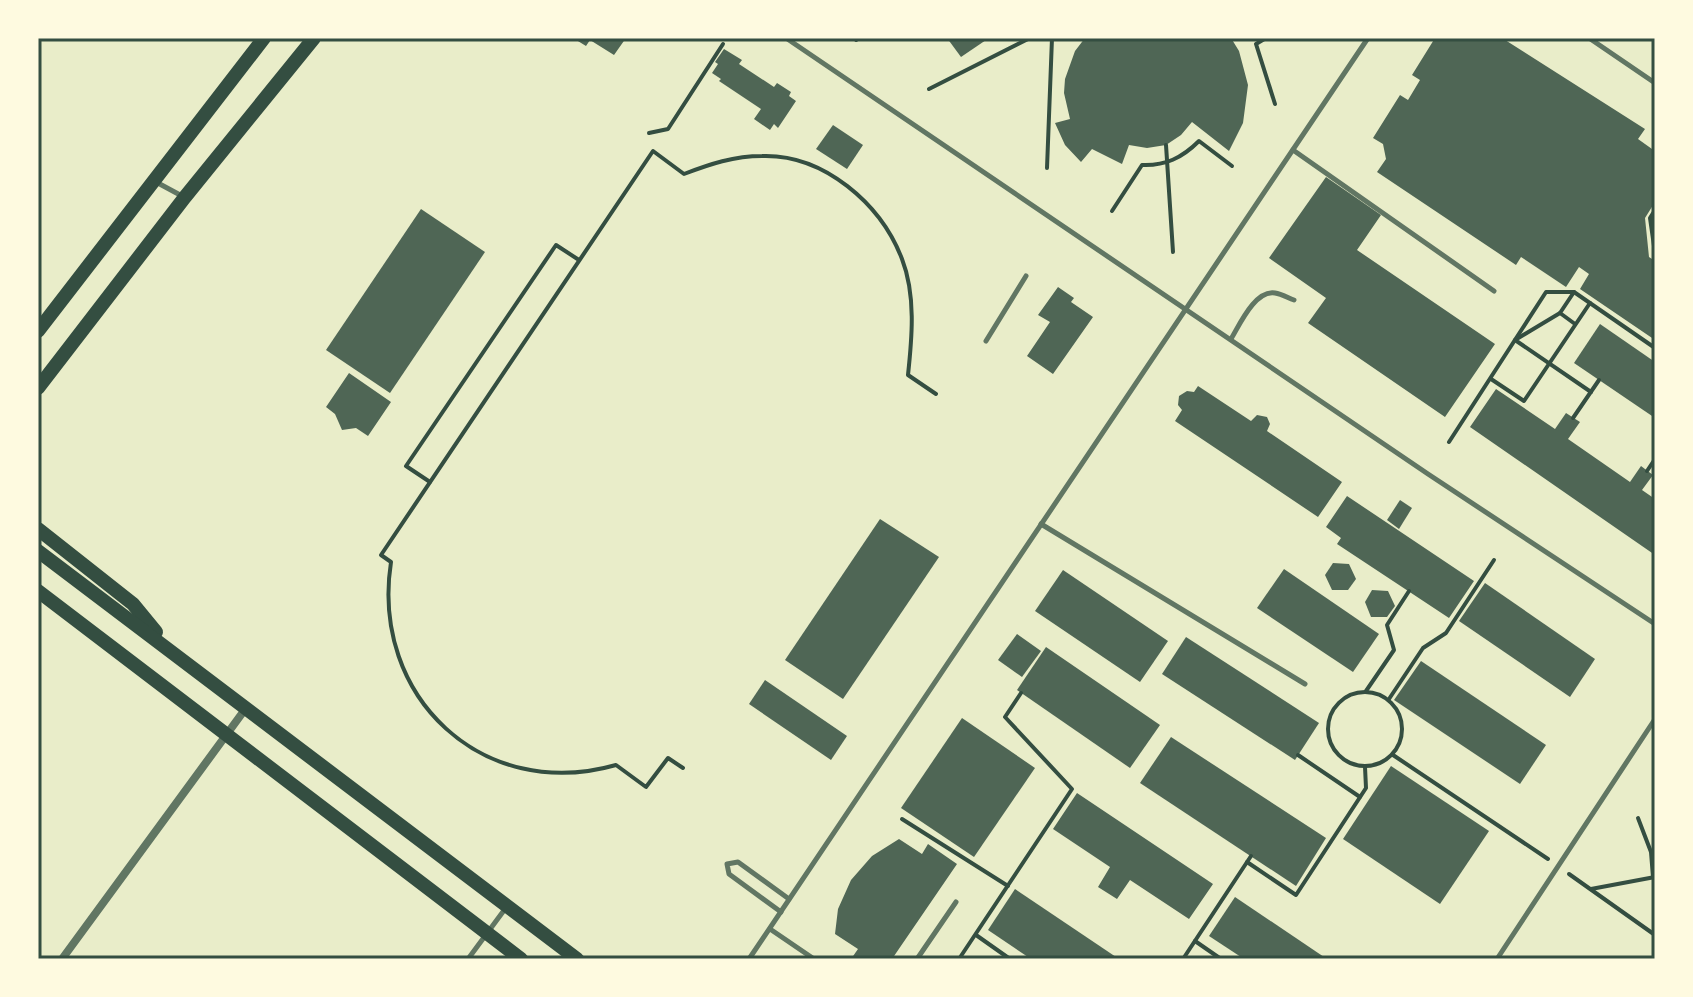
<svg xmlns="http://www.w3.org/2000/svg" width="1693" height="997" font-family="'Crimson Pro',serif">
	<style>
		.building { fill: #4f6655 }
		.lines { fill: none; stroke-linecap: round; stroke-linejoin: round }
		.path { stroke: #344e41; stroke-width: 4 }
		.service { stroke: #617663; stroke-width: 5 }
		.minor { stroke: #617663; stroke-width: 8 }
		.secondary { stroke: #344e41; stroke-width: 14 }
		.neatline { fill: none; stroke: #344e41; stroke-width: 3 }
	</style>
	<rect width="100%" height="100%" fill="#e9edc9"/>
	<g class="building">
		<polygon points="573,38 626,38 614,55 590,40 586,46"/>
		<polygon points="947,38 989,38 961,57"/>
		<polygon points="1085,38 1231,38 1239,51 1248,85 1243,123 1229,151 1192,122 1181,135 1166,145 1147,148 1129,145 1122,164 1092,149 1081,162 1065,145 1055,123 1070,119 1064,93 1065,79 1075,51"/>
		<polygon points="1435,38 1502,38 1645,129 1638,139 1652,149 1655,144 1655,202 1645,218 1649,257 1655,261 1655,340 1580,289 1589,274 1579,267 1566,287 1521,257 1516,265 1377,172 1386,159 1383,144 1373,138 1400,95 1408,100 1420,80 1412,75"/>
		<polygon points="724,49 742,60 739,64 774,87 777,83 791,92 789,96 796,101 778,128 774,124 770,130 754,119 761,109 719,81 721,79 712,73 718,64 715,62"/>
		<polygon points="833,125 863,145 847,169 816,149"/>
		<polygon points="1326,177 1381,215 1357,250 1495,344 1445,417 1308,323 1326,298 1269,258"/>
		<polygon points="421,209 485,252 390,393 326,350"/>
		<polygon points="1058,287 1074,298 1071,302 1093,317 1053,374 1027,356 1050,322 1038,315"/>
		<polygon points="1600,324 1655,362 1655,418 1574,363"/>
		<polygon points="349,373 391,402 368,436 356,428 342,430 335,414 326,407"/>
		<polygon points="1198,386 1251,421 1257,415 1267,417 1270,424 1267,431 1342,482 1318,517 1175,421 1182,410 1178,405 1179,396 1187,391 1194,392"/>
		<polygon points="1496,389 1555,429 1566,413 1580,422 1568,439 1630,482 1641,466 1653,475 1642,490 1655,499 1655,555 1470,427"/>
		<polygon points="1347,496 1474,581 1449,618 1337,544 1341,538 1326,527"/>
		<polygon points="1400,500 1412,508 1399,529 1387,520"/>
		<polygon points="880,519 939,557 843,699 785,660"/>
		<polygon points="1333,563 1349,564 1356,579 1348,590 1332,590 1325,575"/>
		<polygon points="1284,569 1379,634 1353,672 1257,608"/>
		<polygon points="1063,570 1168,641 1140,682 1035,611"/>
		<polygon points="1485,583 1595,659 1570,697 1459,621"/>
		<polygon points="1372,590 1388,591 1395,606 1387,617 1371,617 1365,602"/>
		<polygon points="1017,634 1041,651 1022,677 998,660"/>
		<polygon points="1186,637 1319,723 1295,760 1162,674"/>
		<polygon points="1046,647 1160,725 1130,768 1017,690"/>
		<polygon points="1421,661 1546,745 1520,784 1394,700"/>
		<polygon points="765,680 847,736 831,760 749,704"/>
		<polygon points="962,718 1035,768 974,857 901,808"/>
		<polygon points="1171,737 1326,838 1296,886 1140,783"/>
		<polygon points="1391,766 1489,831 1440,904 1343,839"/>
		<polygon points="1077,793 1213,884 1189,919 1130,880 1117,899 1098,887 1110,867 1053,829"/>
		<polygon points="899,839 922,854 928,844 957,864 892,959 851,959 858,949 835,934 838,909 851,880 872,856"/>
		<polygon points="1015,889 1119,959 1031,959 988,930"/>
		<polygon points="1235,897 1327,959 1244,959 1209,936"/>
	</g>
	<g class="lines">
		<g class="path">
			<polyline points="1266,38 1256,44 1275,104"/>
			<polyline points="856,40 859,38"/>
			<polyline points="929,89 1030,38"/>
			<polyline points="649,133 668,129 723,44"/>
			<polyline points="1166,145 1173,252"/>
			<polyline points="1047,168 1052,38"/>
			<polyline points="1655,210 1650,218 1655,253"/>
			<path d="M 1112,211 L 1142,165 C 1165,166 1182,158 1199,141 L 1232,166"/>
			<polyline points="1574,292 1560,313 1575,324"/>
			<polyline points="1560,313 1515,340 1591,392"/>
			<polyline points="1491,379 1524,401 1590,303"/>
			<polyline points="1573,418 1599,380"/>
			<polyline points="1449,442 1546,292 1574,292 1655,348"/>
			<polyline points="1647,471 1655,459"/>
			<polyline points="430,482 406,466 556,245 579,260"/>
			<polyline points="1366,691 1394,650 1387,625 1409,591"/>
			<circle cx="1365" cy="729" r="37"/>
			<polyline points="1389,699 1423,648 1446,633 1494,560"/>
			<polyline points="1298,755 1360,797"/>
			<polyline points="1393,755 1548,859"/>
			<path d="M 683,768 L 668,758 L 646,787 L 616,765 C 483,803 370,697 391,562 L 381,555 L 653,151 L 684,174 C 710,164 734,156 762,156 C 824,154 881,204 902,259 C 916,295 912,338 908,375 L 936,394"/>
			<polyline points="1638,818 1651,852 1653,877"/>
			<polyline points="902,819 1008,886"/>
			<polyline points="1247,862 1296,895 1366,788 1365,767"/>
			<polyline points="1569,874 1655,935"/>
			<polyline points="1591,889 1655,877"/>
			<polyline points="976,935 1010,959"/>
			<polyline points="1195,941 1221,959"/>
			<polyline points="959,959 1072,789 1005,717 1021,693"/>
			<polyline points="1183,959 1251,856"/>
		</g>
		<g class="service">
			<polyline points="786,38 1428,474 1655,624"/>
			<polyline points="1589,38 1655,83"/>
			<polyline points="1293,150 1494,291"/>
			<polyline points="156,182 182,196"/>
			<path d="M 1231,339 C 1240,324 1255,290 1275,293 C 1282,294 1288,298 1294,300"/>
			<polyline points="986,341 1026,276"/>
			<polyline points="1041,524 1305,684"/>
			<polyline points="781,912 729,874 727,864 738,862 789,899"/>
			<polyline points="770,929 814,959"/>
			<polyline points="468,959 505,909"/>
			<polyline points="749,959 1368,38"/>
			<polyline points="917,959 956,902"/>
			<polyline points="1497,959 1655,719"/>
		</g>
		<polyline class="minor" points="62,959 246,708"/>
		<g class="secondary">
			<polyline points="38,331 264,38"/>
			<polyline points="38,388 185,197 314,38"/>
			<polyline points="38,529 133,604 156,632"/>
			<polyline points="38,551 577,959"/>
			<polyline points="38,591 521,959"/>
		</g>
	</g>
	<rect width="1693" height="997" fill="none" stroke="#fefae0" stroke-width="80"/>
	<rect x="40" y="40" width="1613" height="917" class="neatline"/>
</svg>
